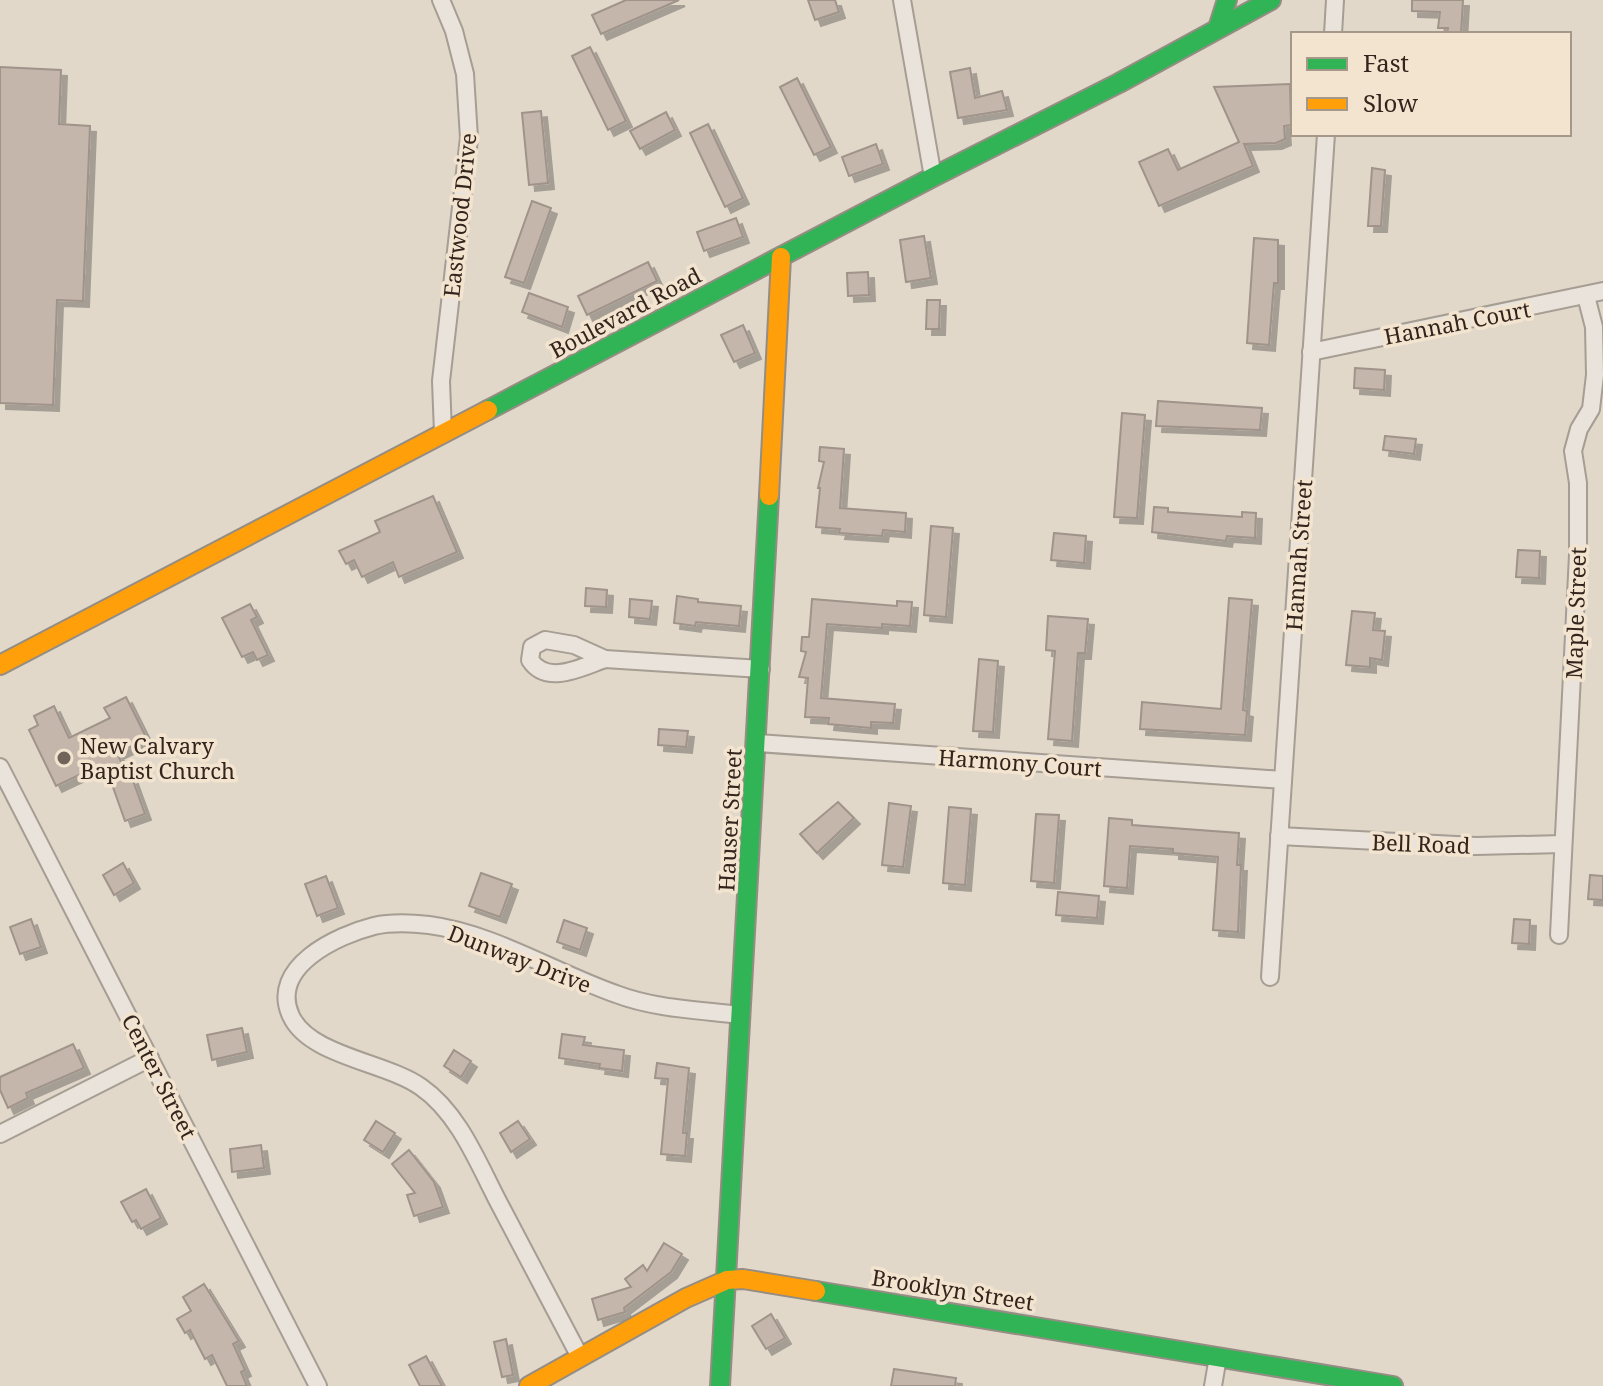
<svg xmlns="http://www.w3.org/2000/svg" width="1603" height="1386" font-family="'Noto Serif',serif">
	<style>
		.building { fill: #c4b6ab; stroke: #a0938a; stroke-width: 2; filter: url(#shadow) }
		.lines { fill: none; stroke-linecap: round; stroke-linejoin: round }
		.street-casing { stroke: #a69d93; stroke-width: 20 }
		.fast-casing { stroke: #958d83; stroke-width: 22 }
		.slow-casing { stroke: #958d83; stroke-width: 22 }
		.street { stroke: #e9e3db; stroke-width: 16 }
		.fast { stroke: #30b455; stroke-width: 18 }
		.slow { stroke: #ff9f0a; stroke-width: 18 }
		.poi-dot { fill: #70645a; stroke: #f3e4cf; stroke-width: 3 }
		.labels { text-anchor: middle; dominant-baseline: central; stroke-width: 7; stroke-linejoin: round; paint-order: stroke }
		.street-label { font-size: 22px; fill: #33251d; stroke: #f3e4cf }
		.poi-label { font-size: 22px; fill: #33251d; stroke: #f3e4cf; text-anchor: start }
	</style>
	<defs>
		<filter id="shadow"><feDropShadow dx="6" dy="6" stdDeviation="0" flood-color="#0004"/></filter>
	</defs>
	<rect width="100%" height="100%" fill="#e1d8ca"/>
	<g class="building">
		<polygon points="626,0 679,0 601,34 592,15"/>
		<polygon points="808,0 835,0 839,12 815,20"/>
		<polygon points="1412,0 1463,0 1461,34 1447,34 1448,28 1438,28 1440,12 1412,11"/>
		<polygon points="590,47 626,121 608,130 572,56"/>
		<polygon points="0,67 61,70 59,124 90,126 83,301 57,300 53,405 0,403"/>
		<polygon points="970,68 975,98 1002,91 1007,110 958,118 950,72"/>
		<polygon points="797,78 831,147 814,155 780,87"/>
		<polygon points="1290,84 1291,125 1284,126 1285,139 1276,143 1244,144 1253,166 1159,206 1139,162 1168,149 1178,170 1239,142 1214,87"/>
		<polygon points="541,111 548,183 529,185 522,113"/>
		<polygon points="666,112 675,130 640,149 630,131"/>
		<polygon points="708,124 743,198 725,207 690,133"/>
		<polygon points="876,144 883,164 849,176 842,157"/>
		<polygon points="1372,168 1385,170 1381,226 1368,226"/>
		<polygon points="532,201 551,208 524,283 505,277"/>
		<polygon points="736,218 743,237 704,251 697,232"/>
		<polygon points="924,236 931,278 906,282 900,240"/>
		<polygon points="1254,238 1278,240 1278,283 1274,283 1269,345 1247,343"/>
		<polygon points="648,262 657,281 587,315 578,296"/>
		<polygon points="868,272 869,295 848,296 847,273"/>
		<polygon points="529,293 568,307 562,327 522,312"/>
		<polygon points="927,300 940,300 939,329 926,329"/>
		<polygon points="743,325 755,353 734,362 721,335"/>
		<polygon points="1355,368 1385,370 1384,390 1354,388"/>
		<polygon points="1158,401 1262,408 1260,430 1156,426"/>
		<polygon points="1122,413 1145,415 1137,518 1114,517"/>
		<polygon points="1385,436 1416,439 1414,454 1383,450"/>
		<polygon points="820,447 844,449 840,508 906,513 905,532 883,530 882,536 839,533 840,529 816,527 820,488 818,488 824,462 819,461"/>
		<polygon points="433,496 457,552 399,577 393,562 362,577 354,560 346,564 339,551 380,532 375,521"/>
		<polygon points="1154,507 1168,508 1168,512 1242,517 1242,512 1256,513 1255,538 1227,536 1226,541 1152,532"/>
		<polygon points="931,526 953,528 946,617 924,615"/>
		<polygon points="1054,533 1086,536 1084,563 1051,560"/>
		<polygon points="1518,550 1540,551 1539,578 1516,577"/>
		<polygon points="586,588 607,590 606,607 585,606"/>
		<polygon points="677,596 698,599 698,602 741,606 739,626 696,622 695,626 674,623"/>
		<polygon points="1229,598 1252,600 1243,710 1247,711 1245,735 1140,729 1142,702 1221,709"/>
		<polygon points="630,599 652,601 650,619 629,617"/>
		<polygon points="812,599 897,606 897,601 912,602 910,626 882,624 882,628 827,624 821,698 895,704 893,723 871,722 871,728 828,724 829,718 805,717 808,678 799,677 806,652 801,651 802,637 809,637"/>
		<polygon points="250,604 257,617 251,620 268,655 257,660 253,652 242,657 222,618"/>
		<polygon points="1352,611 1375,613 1373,630 1385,631 1382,660 1370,658 1370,667 1346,665"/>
		<polygon points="1048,616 1088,619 1085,653 1078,653 1072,741 1048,739 1055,651 1046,650"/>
		<polygon points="979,659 998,661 993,732 973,731"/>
		<polygon points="126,697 147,739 117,753 129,779 132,778 145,814 125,821 109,776 106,778 100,765 56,786 29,730 38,725 34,716 54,706 69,738 110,718 104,708"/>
		<polygon points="659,729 688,731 686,747 658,745"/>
		<polygon points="838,802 854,818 817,853 800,834"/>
		<polygon points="889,803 911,806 903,867 882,865"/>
		<polygon points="949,807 971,809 965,885 943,883"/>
		<polygon points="1036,814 1059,815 1054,883 1031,881"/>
		<polygon points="1109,818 1132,820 1132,825 1239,833 1237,865 1241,865 1238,932 1213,930 1218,857 1173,853 1173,849 1130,846 1127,888 1104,886"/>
		<polygon points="123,863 134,883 114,895 103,875"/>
		<polygon points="481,873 512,884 500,917 469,906"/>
		<polygon points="1590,875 1603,876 1603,900 1588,899"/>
		<polygon points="326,876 338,908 317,916 305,884"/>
		<polygon points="1058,892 1099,896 1097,918 1056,915"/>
		<polygon points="31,919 41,947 20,954 10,927"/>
		<polygon points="1514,919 1530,920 1529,944 1512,943"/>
		<polygon points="564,920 587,928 580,950 557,942"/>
		<polygon points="242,1028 247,1052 212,1060 207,1035"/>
		<polygon points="562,1034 585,1037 583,1045 624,1050 622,1071 599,1068 600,1064 559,1058"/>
		<polygon points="73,1044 84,1068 26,1093 28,1098 8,1108 0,1090 0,1077"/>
		<polygon points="454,1050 471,1061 461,1077 444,1066"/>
		<polygon points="657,1063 689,1068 683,1133 687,1133 685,1156 661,1154 668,1079 655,1078"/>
		<polygon points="376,1121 395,1133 383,1152 364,1140"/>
		<polygon points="518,1121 530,1139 511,1152 500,1133"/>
		<polygon points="261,1145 264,1168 232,1172 230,1149"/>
		<polygon points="409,1150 434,1182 443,1207 414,1216 407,1195 415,1193 392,1164"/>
		<polygon points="146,1189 161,1218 141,1229 136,1220 132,1222 121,1202"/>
		<polygon points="664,1243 682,1254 671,1272 624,1308 625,1312 598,1320 592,1299 631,1287 625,1279 643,1265 647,1271"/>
		<polygon points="204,1284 239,1341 233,1344 245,1370 241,1372 247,1386 227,1386 212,1355 205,1359 190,1330 185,1333 177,1319 191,1311 183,1297"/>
		<polygon points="771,1314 785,1338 766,1349 752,1326"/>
		<polygon points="506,1339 513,1375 502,1377 494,1342"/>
		<polygon points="426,1356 442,1386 420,1386 409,1365"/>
		<polygon points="894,1369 956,1378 955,1386 891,1386"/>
	</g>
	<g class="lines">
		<g class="street-casing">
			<g id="street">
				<polyline points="441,0 454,31 465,74 469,138 441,381 443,433"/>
				<polyline points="902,0 933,177"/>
				<polyline points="1333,34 1335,0"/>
				<polyline points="1311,352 1603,291"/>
				<path d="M 545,640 L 574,645 L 605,659 C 582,667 547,686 530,660 L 532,647 Z"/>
				<polyline points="605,659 761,669"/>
				<polyline points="757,743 1283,780"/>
				<polyline points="0,767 318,1386"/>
				<polyline points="1279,836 1476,846 1563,844"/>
				<polyline points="1559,935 1578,555 1578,483 1573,451 1579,429 1591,409 1595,375 1594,327 1586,296"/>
				<polyline points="1270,977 1326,134"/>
				<polyline points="0,1134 150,1058"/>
				<path d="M 580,1357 C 554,1307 527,1257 501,1207 C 479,1166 460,1114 421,1087 C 386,1062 309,1056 291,1016 C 268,967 338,935 374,926 C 392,922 411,923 429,925 C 492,933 556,973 616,994 C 655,1009 700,1010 741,1015"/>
				<polyline points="1213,1386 1218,1357"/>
			</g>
		</g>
		<g class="fast-casing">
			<g id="fast">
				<polyline points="1218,28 1227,0"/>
				<polyline points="488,410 933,177 1119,83 1271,0"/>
				<polyline points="816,1291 1393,1386"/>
				<polyline points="720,1386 769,496"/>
			</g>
		</g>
		<g class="slow-casing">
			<g id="slow">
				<polyline points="769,496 781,257"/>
				<polyline points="0,665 488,410"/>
				<polyline points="529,1386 686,1298 727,1280 743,1279 816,1291"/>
			</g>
		</g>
		<use href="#street" class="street"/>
		<use href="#fast" class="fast"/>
		<use href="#slow" class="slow"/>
	</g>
	<circle class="poi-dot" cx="64" cy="758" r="8"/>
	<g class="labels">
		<g class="street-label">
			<text transform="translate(459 215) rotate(-84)">Eastwood Drive</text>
			<text transform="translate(625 312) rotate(-28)">Boulevard Road</text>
			<text transform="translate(1457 322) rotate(-11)">Hannah Court</text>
			<text transform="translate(1298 555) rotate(-86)">Hannah Street</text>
			<text transform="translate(1575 613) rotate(-88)">Maple Street</text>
			<text transform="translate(1020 762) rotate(4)">Harmony Court</text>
			<text transform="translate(729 820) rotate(-87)">Hauser Street</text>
			<text transform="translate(1421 843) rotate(2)">Bell Road</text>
			<text transform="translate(520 958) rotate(21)">Dunway Drive</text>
			<text transform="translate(160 1076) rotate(63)">Center Street</text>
			<text transform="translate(953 1289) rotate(9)">Brooklyn Street</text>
		</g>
		<g class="poi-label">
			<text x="80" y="745">New Calvary<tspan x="80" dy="25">Baptist Church</tspan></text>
		</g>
	</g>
	<rect x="1291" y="32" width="280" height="104" fill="#f3e4cf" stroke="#a69888" stroke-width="2"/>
	<rect x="1307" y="58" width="40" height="12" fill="#30b455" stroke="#a69888" stroke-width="2"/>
	<text x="1363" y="72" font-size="24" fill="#33251d">Fast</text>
	<rect x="1307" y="98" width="40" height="12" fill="#ff9f0a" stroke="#a69888" stroke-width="2"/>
	<text x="1363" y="112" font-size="24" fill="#33251d">Slow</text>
</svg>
